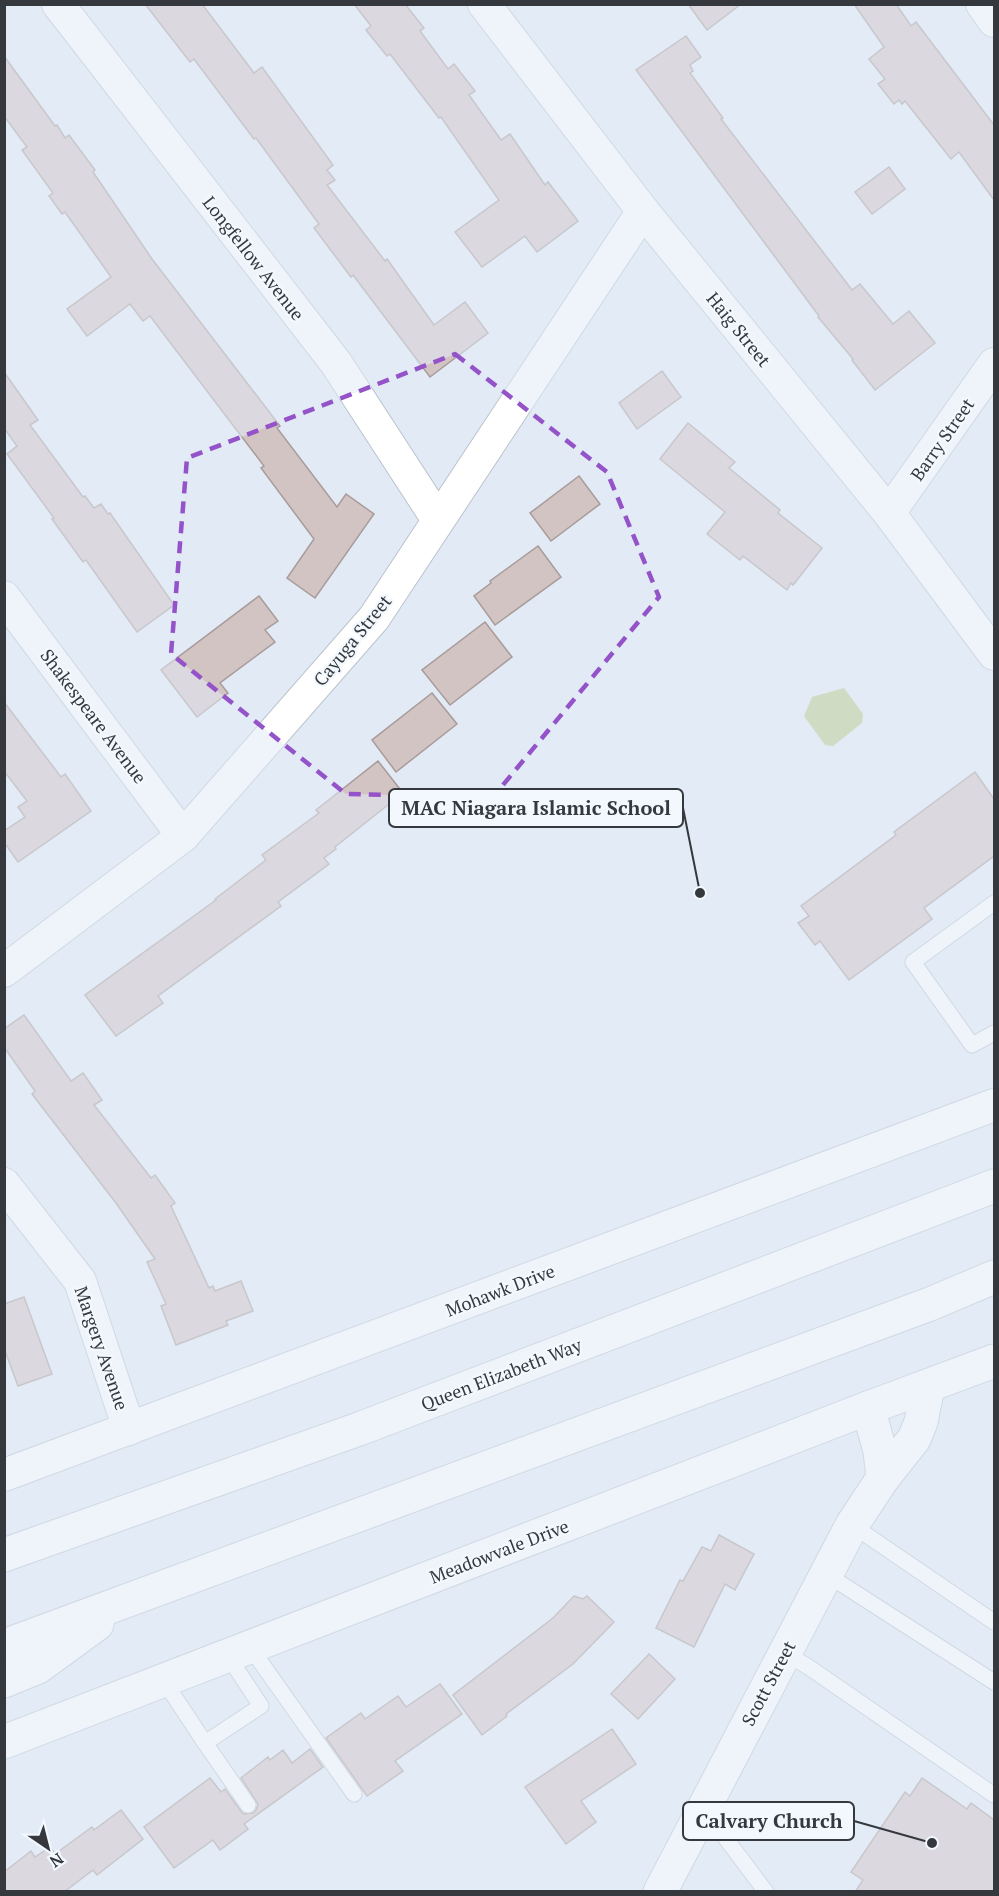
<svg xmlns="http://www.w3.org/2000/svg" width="999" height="1896" font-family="'PT Serif',serif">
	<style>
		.green { fill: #b8c785 }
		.building { fill: #d2c4c3; stroke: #a89b9a; stroke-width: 1.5 }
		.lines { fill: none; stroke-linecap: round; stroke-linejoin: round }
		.lane-casing { stroke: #bac3cc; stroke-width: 17 }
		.street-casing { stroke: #bac3cc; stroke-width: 34 }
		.secondary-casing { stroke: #bac3cc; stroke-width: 35 }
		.highway-casing { stroke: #bac3cc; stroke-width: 35 }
		.lane { stroke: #fff; stroke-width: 15 }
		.street { stroke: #fff; stroke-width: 32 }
		.secondary { stroke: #fff; stroke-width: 33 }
		.highway { stroke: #fff; stroke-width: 33 }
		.marked { fill: none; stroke: #9453c8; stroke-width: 4.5; stroke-dasharray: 12 8; stroke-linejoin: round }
		.labels { text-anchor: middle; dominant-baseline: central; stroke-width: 4.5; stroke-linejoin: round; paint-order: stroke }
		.street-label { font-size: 18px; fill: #35393d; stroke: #f2f8fe }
		.leader { fill: none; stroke: #35393d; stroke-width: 2 }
		.callout-dot { fill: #35393d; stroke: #f2f8fe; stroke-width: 2 }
		.callout { fill: #f2f8fe; stroke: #35393d; stroke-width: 2 }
		.callout-label { font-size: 20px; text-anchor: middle; font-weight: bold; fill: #35393d }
	</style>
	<rect width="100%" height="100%" fill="#e2ebf5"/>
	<polygon class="green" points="844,688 863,714 862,723 833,746 825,745 804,716 812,697"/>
	<g class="building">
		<polygon points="145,4 202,4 254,73 262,67 333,165 327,170 335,180 327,185 385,261 387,259 434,325 465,302 488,333 430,377 353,275 351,277 314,228 319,224 256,138 254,139 194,59 190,62"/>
		<polygon points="354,4 405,4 424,28 420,31 448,69 454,64 475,91 469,95 501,140 510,134 545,185 548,182 578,221 537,252 525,236 482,267 455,232 499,200 441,117 439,118 390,54 387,56 366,30 371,26"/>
		<polygon points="688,4 741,4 707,30"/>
		<polygon points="854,4 896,4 911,26 916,22 994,125 994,200 959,152 951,159 905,101 902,104 899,100 894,104 878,84 885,79 869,59 884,47"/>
		<polygon points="686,36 701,57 690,65 693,71 690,73 723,118 721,119 852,290 860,284 893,324 909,311 935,343 875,390 852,360 853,359 818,317 819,316 636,70"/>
		<polygon points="4,56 55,126 57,125 65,138 69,135 95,170 93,172 152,259 280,426 277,428 337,507 346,494 374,514 315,598 287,578 314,539 261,468 264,466 150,316 143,321 130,304 87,336 67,309 111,277 65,212 62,214 49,196 53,193 22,150 27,147 4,116"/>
		<polygon points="889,167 905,189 872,214 855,192"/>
		<polygon points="662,371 681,397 637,429 619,403"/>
		<polygon points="4,372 38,420 30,425 83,497 85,496 94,508 101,504 108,514 110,513 174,605 137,632 86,560 83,562 52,519 54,518 7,454 17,446 4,428"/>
		<polygon points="688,423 735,462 729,468 780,510 778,513 822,548 793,585 791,583 787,590 743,556 740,560 707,534 725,512 660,459"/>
		<polygon points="579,476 600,504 551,541 530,513"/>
		<polygon points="538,546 561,577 495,625 474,596 491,583 490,581"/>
		<polygon points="259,596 278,621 265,630 275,642 220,683 228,693 197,717 161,670"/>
		<polygon points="485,622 512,657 450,705 422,670"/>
		<polygon points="432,693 457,724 396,772 372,740"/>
		<polygon points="4,702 61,777 65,774 91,811 18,862 4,842 4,831 25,817 18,807 27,801 4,771"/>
		<polygon points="378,761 403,793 335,847 336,849 324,858 329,864 278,902 281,906 158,996 163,1003 116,1036 85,995 216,900 215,899 266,860 262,855 319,813 316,810"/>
		<polygon points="975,772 994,799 994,856 924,908 932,919 849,980 820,941 815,945 798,923 809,916 801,906 896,835 894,832"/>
		<polygon points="24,1015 71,1081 83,1073 102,1100 94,1105 151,1178 155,1175 175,1203 171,1206 209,1288 213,1286 215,1291 241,1281 253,1311 226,1321 228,1325 176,1345 161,1306 166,1304 147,1262 155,1259 116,1203 32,1094 35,1091 4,1047 4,1029"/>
		<polygon points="24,1297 52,1374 18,1386 4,1348 4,1304"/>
		<polygon points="719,1535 754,1554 735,1590 725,1584 694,1647 656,1628 680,1580 683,1581 702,1547 711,1551"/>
		<polygon points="574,1596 583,1599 587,1596 614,1622 573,1664 506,1714 507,1716 482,1735 453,1695 553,1618"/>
		<polygon points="649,1654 675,1679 638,1719 611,1694"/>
		<polygon points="440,1684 462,1714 395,1761 403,1771 367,1796 326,1738 361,1713 365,1719 398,1696 406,1707"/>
		<polygon points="612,1729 636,1764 581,1801 596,1822 566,1844 525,1787"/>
		<polygon points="310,1749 323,1767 244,1824 248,1829 220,1850 213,1840 174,1868 144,1827 210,1778 221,1792 225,1789 243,1814 253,1813 256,1810 258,1804 241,1778 268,1757 270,1760 283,1750 292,1763"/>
		<polygon points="922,1778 967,1809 971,1803 994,1820 994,1892 855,1892 863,1880 851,1872 905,1792 910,1796"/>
		<polygon points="121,1810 143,1839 97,1875 93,1870 64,1892 4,1892 4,1872 31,1851 35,1857 50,1847 55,1854 92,1827 94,1830"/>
	</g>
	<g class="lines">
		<g class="lane-casing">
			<g id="lane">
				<polyline points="994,903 913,962 972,1045 994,1033"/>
				<polyline points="852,1525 994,1622"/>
				<polyline points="826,1574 994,1682"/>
				<polyline points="250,1647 354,1794"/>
				<polyline points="784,1652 810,1668 994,1795"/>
				<polyline points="164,1681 205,1743 261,1706 228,1656"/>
				<polyline points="205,1743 248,1805"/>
				<polyline points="701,1811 724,1836 766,1892"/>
			</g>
		</g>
		<g class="street-casing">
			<g id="street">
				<polyline points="58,4 336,363 438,520"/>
				<polyline points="484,4 643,211 889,513 994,654"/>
				<polyline points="982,4 994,21"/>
				<polyline points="889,513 994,364"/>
				<polyline points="4,597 183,836"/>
				<polyline points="4,971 183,836 374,618 643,211"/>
				<polyline points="4,1184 80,1281 129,1429"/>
				<polyline points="4,1475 994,1105"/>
			</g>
		</g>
		<g class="secondary-casing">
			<g id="secondary">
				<polyline points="883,1478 914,1439 921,1422 928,1386"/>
				<polyline points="4,1742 868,1408 994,1361"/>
				<polyline points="660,1892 852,1525 883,1478 880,1451 868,1408"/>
			</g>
		</g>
		<g class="highway-casing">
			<g id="highway">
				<polyline points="4,1555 359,1429 994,1186"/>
				<polyline points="4,1646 930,1304 994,1277"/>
				<polyline points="4,1681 38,1667 97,1624"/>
			</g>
		</g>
		<use href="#lane" class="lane"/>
		<use href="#street" class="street"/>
		<use href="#secondary" class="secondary"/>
		<use href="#highway" class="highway"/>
	</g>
	<path d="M0 0H999V1896H0ZM 455,354 L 607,472 L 659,597 L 493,797 L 346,794 L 171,654 L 187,458 Z" fill="#e2ebf5" fill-opacity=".55" fill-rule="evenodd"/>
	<path class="marked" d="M 455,354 L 607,472 L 659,597 L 493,797 L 346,794 L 171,654 L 187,458 Z"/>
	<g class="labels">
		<g class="street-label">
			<text transform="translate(254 258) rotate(52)">Longfellow Avenue</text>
			<text transform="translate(739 329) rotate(51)">Haig Street</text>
			<text transform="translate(942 439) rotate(-55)">Barry Street</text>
			<text transform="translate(352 640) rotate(-51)">Cayuga Street</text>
			<text transform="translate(94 716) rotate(53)">Shakespeare Avenue</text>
			<text transform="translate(500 1290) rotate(-21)">Mohawk Drive</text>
			<text transform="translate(102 1348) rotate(71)">Margery Avenue</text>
			<text transform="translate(501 1374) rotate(-21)">Queen Elizabeth Way</text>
			<text transform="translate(499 1551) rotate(-21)">Meadowvale Drive</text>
			<text transform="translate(768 1683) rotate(-62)">Scott Street</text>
		</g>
	</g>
	<path class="leader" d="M700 893L683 808M932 1843L854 1821"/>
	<g class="callout-dot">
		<circle cx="700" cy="893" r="6"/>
		<circle cx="932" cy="1843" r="6"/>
	</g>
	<g class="callout">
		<rect x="389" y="789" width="294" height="38" rx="6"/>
		<rect x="683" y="1802" width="171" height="38" rx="6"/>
	</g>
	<g class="callout-label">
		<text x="536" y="815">MAC Niagara Islamic School</text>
		<text x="769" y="1828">Calvary Church</text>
	</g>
	<rect width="999" height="1896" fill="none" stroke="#35393d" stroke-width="12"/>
	<g transform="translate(48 1848) rotate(145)" stroke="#f2f8fe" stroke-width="4.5" paint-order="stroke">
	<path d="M0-4.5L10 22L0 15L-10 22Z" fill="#35393d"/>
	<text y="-9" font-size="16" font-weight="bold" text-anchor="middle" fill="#35393d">N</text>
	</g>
</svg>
